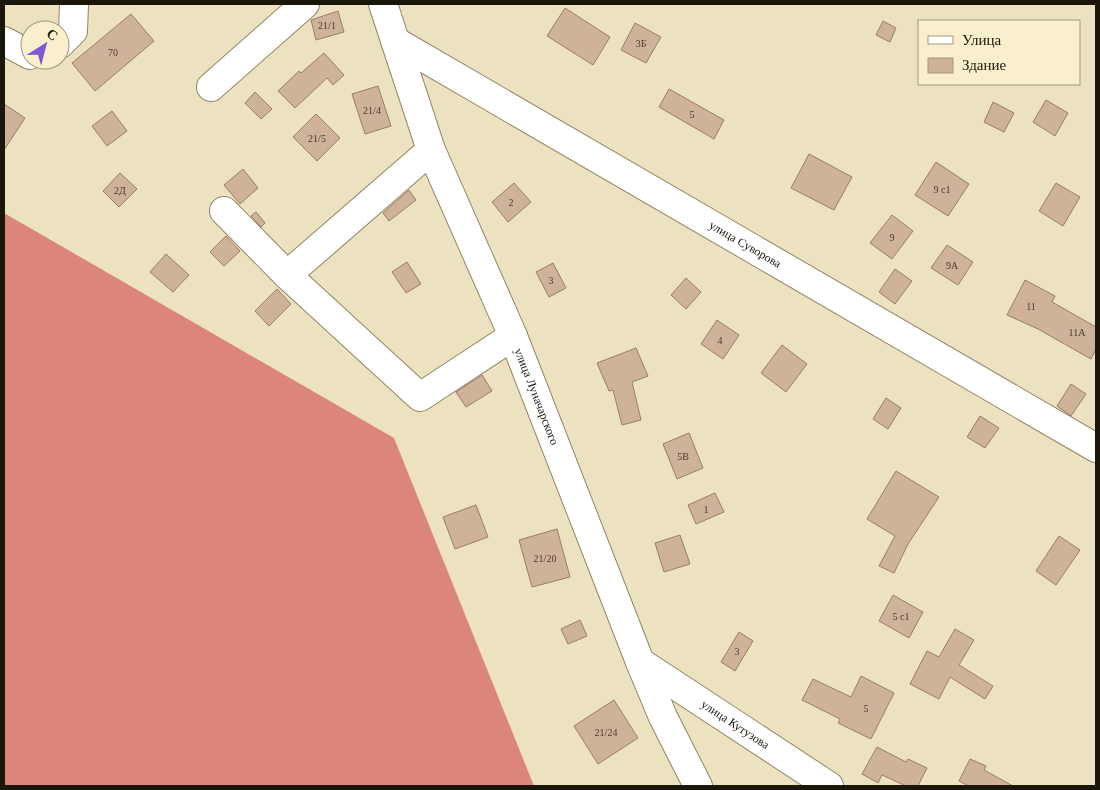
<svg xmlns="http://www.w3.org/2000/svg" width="1100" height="790" font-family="Georgia,serif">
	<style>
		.forest { fill: #dc867a }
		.building { fill: #cfb29a; stroke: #997d67 }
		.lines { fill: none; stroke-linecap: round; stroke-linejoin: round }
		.minor-casing { stroke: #908667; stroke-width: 30 }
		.minor { stroke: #fff; stroke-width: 28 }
		.labels { text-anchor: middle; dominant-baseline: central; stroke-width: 5; stroke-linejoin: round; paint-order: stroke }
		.number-label { font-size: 10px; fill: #473d2e }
		.street-label { font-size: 12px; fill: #1a160a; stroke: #faefcc }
	</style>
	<rect width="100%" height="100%" fill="#ece2bf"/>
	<polygon class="forest" points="4,213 394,438 534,786 4,786"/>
	<g class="building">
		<polygon points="565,8 610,37 593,65 547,36"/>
		<polygon points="338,11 344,32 316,40 311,20"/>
		<polygon points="131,14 154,41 95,91 72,63"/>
		<polygon points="883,21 896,28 890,42 876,35"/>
		<polygon points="635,23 661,37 646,63 621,50"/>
		<polygon points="324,53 344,75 333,85 327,78 295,108 278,91 299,71 301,73"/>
		<polygon points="378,86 391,126 365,134 352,94"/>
		<polygon points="669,89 724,120 714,139 659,107"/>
		<polygon points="255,92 272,109 261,119 245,103"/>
		<polygon points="1046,100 1068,113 1055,136 1033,122"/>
		<polygon points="993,102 1014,113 1004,132 984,122"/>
		<polygon points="4,104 25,118 4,150"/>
		<polygon points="112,111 127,131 107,146 92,126"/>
		<polygon points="316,114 340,138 317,161 293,137"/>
		<polygon points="809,154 852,177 834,210 791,188"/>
		<polygon points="936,162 969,184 948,216 915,195"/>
		<polygon points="243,169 258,188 240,204 224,185"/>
		<polygon points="120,173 137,189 119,207 103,191"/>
		<polygon points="514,183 531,202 508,222 492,202"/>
		<polygon points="1056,183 1080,197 1063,226 1039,211"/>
		<polygon points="409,190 416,200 389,221 383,213"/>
		<polygon points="256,212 265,223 261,227 251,216"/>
		<polygon points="892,215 913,231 892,259 870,243"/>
		<polygon points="226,236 240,251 224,266 210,252"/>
		<polygon points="947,245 973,262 958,285 931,268"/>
		<polygon points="166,254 189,275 173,292 150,272"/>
		<polygon points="407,262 421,284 406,293 392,272"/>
		<polygon points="553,263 566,288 549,297 536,272"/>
		<polygon points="895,269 912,281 895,304 879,292"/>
		<polygon points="686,278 701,292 686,309 671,295"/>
		<polygon points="1025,280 1055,296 1052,302 1096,327 1096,349 1091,359 1038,329 1007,315"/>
		<polygon points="277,289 291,304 269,326 255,311"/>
		<polygon points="717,320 739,335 723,359 701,344"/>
		<polygon points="782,345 807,364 786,392 761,373"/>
		<polygon points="636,348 648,376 632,382 641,420 622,425 613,390 609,391 597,363"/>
		<polygon points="482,375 492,391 466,407 456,392"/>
		<polygon points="1071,384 1086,394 1071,416 1057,406"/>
		<polygon points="886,398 901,408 888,429 873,419"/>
		<polygon points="980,416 999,428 985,448 967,437"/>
		<polygon points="689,433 703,468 677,479 663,444"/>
		<polygon points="896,471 939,497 908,544 894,573 879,566 895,536 867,519"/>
		<polygon points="715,493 724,512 696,524 688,505"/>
		<polygon points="476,505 488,537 455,549 443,517"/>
		<polygon points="557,529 570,577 532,587 519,540"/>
		<polygon points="680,535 690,564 664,572 655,543"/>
		<polygon points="1059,536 1080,550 1056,585 1036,571"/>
		<polygon points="893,595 923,612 909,638 879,621"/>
		<polygon points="580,620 587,636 568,644 561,629"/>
		<polygon points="955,629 974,640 959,665 993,686 985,699 950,677 939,699 910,684 927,651 939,657"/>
		<polygon points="739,632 753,641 735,671 721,662"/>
		<polygon points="861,676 894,693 871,739 838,723 840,719 802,700 813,679 851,697"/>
		<polygon points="614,700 638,738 598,764 574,726"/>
		<polygon points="877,747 906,762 908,759 927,768 918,786 906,786 882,775 878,783 862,774"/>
		<polygon points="970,759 986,766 984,770 1013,786 969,786 959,781"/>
	</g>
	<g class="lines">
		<g class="minor-casing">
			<g id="minor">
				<path id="s1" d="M 383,4 L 431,150 L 513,336 L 640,662 L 663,717 L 698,786"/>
				<polyline points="4,41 30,55"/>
				<path id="s2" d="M 395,41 L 1096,448"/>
				<polyline points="60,44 73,31 74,4"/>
				<polyline points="211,87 305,4"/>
				<polyline points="224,211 287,275 420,397 513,336"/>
				<polyline points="287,275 431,150"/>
				<path id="s3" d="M 640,662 L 829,786"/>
			</g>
		</g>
		<use href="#minor" class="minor"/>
	</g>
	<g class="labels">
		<g class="number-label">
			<text x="327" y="25">21/1</text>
			<text x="641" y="43">3Б</text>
			<text x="113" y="52">70</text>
			<text x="372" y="110">21/4</text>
			<text x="692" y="114">5</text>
			<text x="317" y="138">21/5</text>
			<text x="942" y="189">9 с1</text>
			<text x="120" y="190">2Д</text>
			<text x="511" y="202">2</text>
			<text x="892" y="237">9</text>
			<text x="952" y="265">9А</text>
			<text x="551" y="280">3</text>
			<text x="1031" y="306">11</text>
			<text x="1077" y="332">11А</text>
			<text x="720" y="340">4</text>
			<text x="683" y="456">5В</text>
			<text x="706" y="509">1</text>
			<text x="545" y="558">21/20</text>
			<text x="901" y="616">5 с1</text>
			<text x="737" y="651">3</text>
			<text x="866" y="708">5</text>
			<text x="606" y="732">21/24</text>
		</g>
		<g class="street-label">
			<text stroke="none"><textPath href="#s2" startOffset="405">улица Суворова</textPath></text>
			<text stroke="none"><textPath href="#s1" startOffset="422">улица Луначарского</textPath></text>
			<text stroke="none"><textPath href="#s3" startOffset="114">улица Кутузова</textPath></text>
		</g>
	</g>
	<rect width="1100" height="790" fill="none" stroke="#1a160a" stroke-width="10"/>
	<rect x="918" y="20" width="162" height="65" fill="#faefcc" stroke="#a0987e"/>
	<rect x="928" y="36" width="25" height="8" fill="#ffffff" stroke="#a0987e"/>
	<text x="962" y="45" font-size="15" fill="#1a160a">Улица</text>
	<rect x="928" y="58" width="25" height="15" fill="#cfb29a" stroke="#a0987e"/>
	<text x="962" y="70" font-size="15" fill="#1a160a">Здание</text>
	<g transform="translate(45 45) rotate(36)"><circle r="24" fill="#faefcc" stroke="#a0987e"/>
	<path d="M0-4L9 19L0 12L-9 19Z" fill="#7d5ad4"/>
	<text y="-8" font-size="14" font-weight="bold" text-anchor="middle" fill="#1a160a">С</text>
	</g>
</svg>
